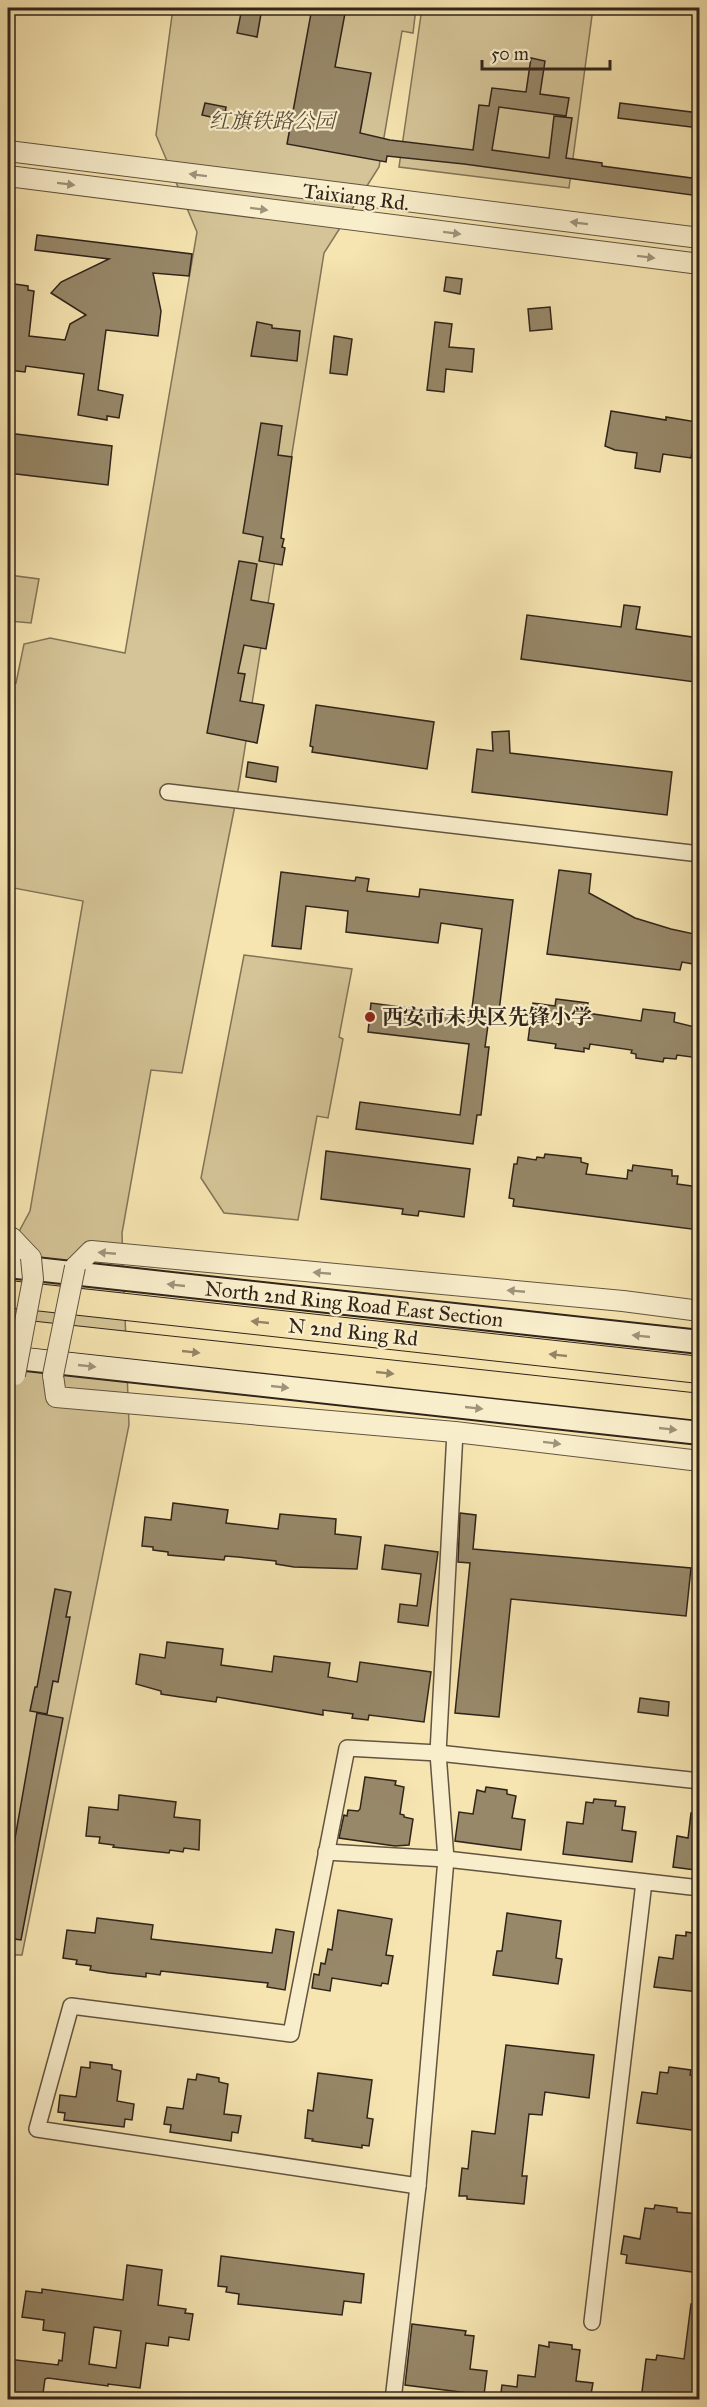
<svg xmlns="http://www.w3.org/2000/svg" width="707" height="2407" font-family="'IM FELL Great Primer','Noto Serif SC',serif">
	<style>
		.green { fill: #d4c497; stroke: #827458; stroke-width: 1.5 }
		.building { fill: #978869; stroke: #30241a; stroke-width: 1.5; fill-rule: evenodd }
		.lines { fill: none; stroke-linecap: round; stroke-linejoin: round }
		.minor-casing { stroke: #625440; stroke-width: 18 }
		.tertiary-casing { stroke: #625440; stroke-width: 22 }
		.secondary-casing { stroke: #30241a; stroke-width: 26 }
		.trunk-casing { stroke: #30241a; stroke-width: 28 }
		.minor { stroke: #f9eecc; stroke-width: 15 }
		.tertiary { stroke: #f9eecc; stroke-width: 20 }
		.secondary { stroke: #f9eecc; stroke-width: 22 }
		.trunk { stroke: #f6e5b1; stroke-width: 26 }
		.tertiary-bridge-casing { stroke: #625440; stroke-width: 22; stroke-linecap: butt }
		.tertiary-bridge { stroke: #f9eecc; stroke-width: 20 }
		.oneway { fill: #9f937c }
		.oneway2 { fill: #938466 }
		.poi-dot { fill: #8f2418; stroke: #f9eecc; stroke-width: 2 }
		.labels { text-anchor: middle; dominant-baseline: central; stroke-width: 4.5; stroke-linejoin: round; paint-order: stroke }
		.park-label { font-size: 21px; font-style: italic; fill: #594c39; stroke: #f9eecc }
		.street-label { font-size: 21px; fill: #30241a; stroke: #f9eecc }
		.poi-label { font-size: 21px; font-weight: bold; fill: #30241a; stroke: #f9eecc; text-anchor: start }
	</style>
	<rect width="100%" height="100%" fill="#f6e5b1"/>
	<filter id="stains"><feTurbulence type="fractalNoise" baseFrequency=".00333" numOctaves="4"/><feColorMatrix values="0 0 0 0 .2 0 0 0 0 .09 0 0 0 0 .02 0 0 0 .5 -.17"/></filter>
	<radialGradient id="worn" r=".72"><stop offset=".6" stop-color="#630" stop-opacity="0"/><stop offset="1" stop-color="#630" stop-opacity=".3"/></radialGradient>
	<g class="green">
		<polygon points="173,8 416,8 413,33 402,31 379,167 324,253 239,785 182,1073 151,1070 122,1233 129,1425 22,1955 8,1955 8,1252 30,1211 83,901 8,887 8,681 16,683 24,644 50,638 125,653 197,232 156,135"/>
		<polygon points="422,8 593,8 569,188 399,167"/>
		<polygon points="8,573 9,575 39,579 31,623 9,621 8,625"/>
		<polygon points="244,955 352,969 339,1037 343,1039 328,1118 317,1116 298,1220 224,1213 201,1178"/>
	</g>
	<g class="building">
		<polygon points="242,8 262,8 257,37 237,33"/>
		<polygon points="312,8 346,8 335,67 371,73 360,133 390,140 473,150 479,105 489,106 492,88 526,92 531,58 545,61 540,94 569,98 566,116 499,107 492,150 549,158 554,116 572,118 566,158 602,163 602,166 699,179 699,196 464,164 387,156 386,162 287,144"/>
		<polygon points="205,103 226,107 224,120 202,115"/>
		<polygon points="620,103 699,113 699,128 618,118"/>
		<polygon points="37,235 192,254 189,276 153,273 161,311 158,336 106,330 98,390 123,395 119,418 107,416 107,420 78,415 84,374 26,366 25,372 8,370 8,283 28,286 28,290 34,291 29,336 65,340 70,324 86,315 51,293 61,282 109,259 35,250"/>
		<polygon points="446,277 462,279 460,294 444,291"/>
		<polygon points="550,307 552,329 530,331 528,309"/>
		<polygon points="257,322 272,325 272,328 300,331 297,361 251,356"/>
		<polygon points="435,322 452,324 449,347 474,349 472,372 446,369 444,392 427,390"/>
		<polygon points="334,336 352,339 347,375 330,373"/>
		<polygon points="611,411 666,420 666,417 697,422 691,458 663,454 660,472 635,468 637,453 615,450 605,446"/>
		<polygon points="261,423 282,426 278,455 292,457 281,538 284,539 282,547 285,548 282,565 259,561 263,537 243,533"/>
		<polygon points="8,433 112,446 108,485 8,473"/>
		<polygon points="239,561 257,564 251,600 274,604 266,649 244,645 238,673 245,674 240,701 264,705 257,743 207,733"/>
		<polygon points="624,605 640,607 636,629 699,638 695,682 521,659 527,615 621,627"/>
		<polygon points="316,705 434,722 427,769 312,752 313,747 310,746"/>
		<polygon points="509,731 510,753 672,772 667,815 472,792 477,749 493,751 492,732"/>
		<polygon points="248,762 278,767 276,782 246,777"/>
		<polygon points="559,870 591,874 589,893 635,918 671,929 699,935 699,965 682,962 680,970 547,954"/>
		<polygon points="281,872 355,881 356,877 369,879 367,891 419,897 420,889 513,900 498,1019 489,1018 485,1047 489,1047 481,1115 477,1115 473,1144 356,1129 360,1102 460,1115 469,1044 368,1032 371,1003 471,1016 482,929 441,923 438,943 346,932 348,911 306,906 301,949 272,946"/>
		<polygon points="556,999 588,1003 587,1013 641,1021 643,1009 675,1013 674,1022 699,1028 699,1058 677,1055 676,1059 664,1058 663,1062 636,1058 636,1054 631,1053 632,1050 590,1044 589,1049 584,1048 584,1052 555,1048 556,1044 528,1040 533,1003 555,1006"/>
		<polygon points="326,1151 470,1169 464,1217 419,1211 418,1216 402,1214 403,1209 321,1199"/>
		<polygon points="545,1154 581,1158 581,1162 588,1164 586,1174 627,1179 628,1170 632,1171 633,1165 672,1170 672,1176 678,1176 677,1184 699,1187 699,1230 513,1206 514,1199 509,1198 514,1164 517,1164 518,1157 536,1160 537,1157 544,1158"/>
		<polygon points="173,1503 228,1510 226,1523 278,1529 280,1514 336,1519 335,1534 361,1537 357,1569 294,1567 276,1564 276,1561 238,1557 225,1556 224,1560 168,1555 168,1552 153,1550 153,1547 142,1546 145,1517 171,1520"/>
		<polygon points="460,1513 476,1515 473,1549 691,1568 686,1616 511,1599 499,1717 455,1713 470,1563 458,1562"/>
		<polygon points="385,1545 438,1552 428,1626 398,1622 400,1604 417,1606 421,1574 382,1569"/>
		<polygon points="55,1589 71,1592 66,1617 70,1617 58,1682 53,1681 47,1714 30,1711 35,1687 37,1687"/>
		<polygon points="167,1642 223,1649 221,1665 272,1672 274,1656 330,1663 328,1677 357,1682 360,1662 431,1672 424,1722 369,1715 368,1720 352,1718 353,1714 323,1710 323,1715 217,1697 216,1702 180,1697 161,1694 161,1691 136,1684 140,1654 165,1658"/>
		<polygon points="640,1698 669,1702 668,1716 638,1712"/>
		<polygon points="37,1713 63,1718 21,1940 8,1938 8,1878"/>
		<polygon points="365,1777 396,1781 395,1785 404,1787 400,1814 404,1815 404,1817 413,1819 409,1845 395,1846 339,1838 344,1815 347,1816 348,1810 358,1811 360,1809"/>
		<polygon points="486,1787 507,1790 507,1794 516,1796 512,1818 525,1820 521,1850 455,1841 459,1812 473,1814 477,1790 485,1792"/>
		<polygon points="119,1795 176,1802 174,1817 200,1820 199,1850 184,1848 183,1852 170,1850 169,1853 113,1847 114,1845 99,1843 100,1837 86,1836 89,1807 118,1810"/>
		<polygon points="594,1799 616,1801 615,1806 625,1807 622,1830 636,1832 632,1862 563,1854 567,1822 583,1824 586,1802 593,1803"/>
		<polygon points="691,1813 699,1813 699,1863 696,1863 695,1870 673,1867 677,1836 688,1838"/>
		<polygon points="338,1910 392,1919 386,1955 393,1956 388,1984 382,1983 381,1986 332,1978 330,1991 312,1988 314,1974 319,1975 321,1963 325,1964 328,1949 332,1950"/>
		<polygon points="507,1913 561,1921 556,1958 562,1959 558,1984 493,1975 497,1951 502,1951"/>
		<polygon points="97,1918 153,1925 151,1939 272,1953 276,1929 294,1932 285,1990 267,1987 268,1983 161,1971 160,1975 146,1973 146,1977 109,1973 90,1970 91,1966 76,1964 77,1960 63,1958 67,1930 95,1933"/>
		<polygon points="686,1932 699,1934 699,1992 654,1987 659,1957 673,1959 676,1935 686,1936"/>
		<polygon points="506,2045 594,2055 589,2098 545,2092 542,2115 529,2114 522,2176 527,2176 524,2204 467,2199 467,2196 459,2196 462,2168 468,2169 472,2131 495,2134"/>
		<polygon points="90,2062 112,2065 112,2069 121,2071 117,2101 134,2104 132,2120 125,2119 124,2127 64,2120 65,2113 58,2112 60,2095 76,2097 81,2067 90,2068"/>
		<polygon points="669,2067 691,2070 690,2075 699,2077 695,2103 699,2104 699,2131 637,2123 642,2092 657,2094 660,2072 668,2073"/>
		<polygon points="318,2073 372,2080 367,2118 373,2119 369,2146 362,2145 362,2148 312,2141 313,2139 305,2138 308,2110 313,2111"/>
		<polygon points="197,2074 219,2078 219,2082 228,2084 224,2114 241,2116 238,2133 232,2132 231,2141 170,2132 171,2125 164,2124 167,2107 183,2109 188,2079 196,2080"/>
		<polygon points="655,2205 677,2208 677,2212 699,2214 699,2273 626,2263 627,2255 621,2254 624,2236 640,2239 645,2208 654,2209"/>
		<polygon points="221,2256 364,2274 361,2303 344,2301 342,2315 238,2304 239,2294 226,2292 227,2287 218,2286"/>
		<path d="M 127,2265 L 162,2270 L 158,2305 L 186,2309 L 185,2313 L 193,2314 L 189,2340 L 169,2337 L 168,2346 L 146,2343 L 140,2388 L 108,2384 L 108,2386 L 48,2378 L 45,2379 L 42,2400 L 8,2400 L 11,2374 L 8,2374 L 8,2359 L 58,2365 L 59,2360 L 62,2361 L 65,2333 L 43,2330 L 44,2320 L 22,2317 L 26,2291 L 42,2293 L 42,2289 L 123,2300 ZM 94,2327 L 121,2331 L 116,2368 L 89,2364 Z"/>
		<polygon points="691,2304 699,2305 699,2400 641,2400 646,2359 656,2360 657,2355 684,2359"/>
		<polygon points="412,2324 466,2331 465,2335 474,2336 470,2369 487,2371 484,2395 405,2385"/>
		<polygon points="549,2342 572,2345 572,2349 580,2350 576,2381 593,2383 590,2400 500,2400 502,2385 517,2387 518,2375 535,2377 539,2345 549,2347"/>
	</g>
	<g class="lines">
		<g class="minor-casing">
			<g id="minor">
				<polyline points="168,792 700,854"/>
				<polyline points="326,1852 446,1859 700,1888"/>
				<polyline points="418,2186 37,2129 71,2006 291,2034 347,1748 438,1753 700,1781"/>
				<polyline points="592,2322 644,1882"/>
				<polyline points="393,2400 418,2186 446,1859 438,1753 455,1432"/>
			</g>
		</g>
		<g class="tertiary-casing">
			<g id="tertiary">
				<polyline points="8,151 700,238"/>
				<polyline points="8,176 700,264"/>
				<polyline points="8,1238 12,1238 31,1258"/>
				<polyline points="75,1267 91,1251 623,1301 700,1311"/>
				<polyline points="53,1375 56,1397 455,1432 700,1461"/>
			</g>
		</g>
		<g class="secondary-casing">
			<g id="secondary">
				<polyline points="8,1266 700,1342"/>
				<polyline points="8,1357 700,1433"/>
			</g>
		</g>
		<g class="trunk-casing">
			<g id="trunk">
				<polyline points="8,1294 700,1370"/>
				<polyline points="8,1332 700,1407"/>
			</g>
		</g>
		<use href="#minor" class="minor"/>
		<use href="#tertiary" class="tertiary"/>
		<use href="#secondary" class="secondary"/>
		<use href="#trunk" class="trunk"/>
		<g class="tertiary-bridge-casing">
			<g id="tertiary-bridge">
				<polyline points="15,1375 33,1279 31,1258"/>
				<polyline points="53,1375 75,1267"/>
			</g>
		</g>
		<use href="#tertiary-bridge" class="tertiary-bridge"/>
	</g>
	<defs><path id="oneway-solid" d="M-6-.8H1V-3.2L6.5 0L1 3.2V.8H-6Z" transform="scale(1.5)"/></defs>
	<g class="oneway">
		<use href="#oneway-solid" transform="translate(198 175) rotate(-173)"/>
		<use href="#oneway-solid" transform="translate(66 184) rotate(7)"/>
		<use href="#oneway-solid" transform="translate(259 209) rotate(7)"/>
		<use href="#oneway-solid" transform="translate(579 223) rotate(-173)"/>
		<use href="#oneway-solid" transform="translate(452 233) rotate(7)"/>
		<use href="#oneway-solid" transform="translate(646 257) rotate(7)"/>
		<use href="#oneway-solid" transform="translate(107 1253) rotate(-175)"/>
		<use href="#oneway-solid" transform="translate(322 1273) rotate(-175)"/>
		<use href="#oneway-solid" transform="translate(176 1285) rotate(-174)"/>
		<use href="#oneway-solid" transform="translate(516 1291) rotate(-175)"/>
		<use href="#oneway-solid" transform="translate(641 1336) rotate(-174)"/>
		<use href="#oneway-solid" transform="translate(87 1366) rotate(6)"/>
		<use href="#oneway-solid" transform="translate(280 1387) rotate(6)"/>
		<use href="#oneway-solid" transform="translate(474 1408) rotate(6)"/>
		<use href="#oneway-solid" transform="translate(668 1429) rotate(6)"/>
		<use href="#oneway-solid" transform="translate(552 1443) rotate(7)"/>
	</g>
	<g class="oneway2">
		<use href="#oneway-solid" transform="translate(260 1322) rotate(-174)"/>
		<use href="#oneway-solid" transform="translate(191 1352) rotate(6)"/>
		<use href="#oneway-solid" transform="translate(558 1355) rotate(-174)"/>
		<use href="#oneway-solid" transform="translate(385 1373) rotate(6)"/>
	</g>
	<circle class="poi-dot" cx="370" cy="1017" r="6"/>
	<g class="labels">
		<g class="park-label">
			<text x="272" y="121">红旗铁路公园</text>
		</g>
		<g class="street-label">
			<text transform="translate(356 197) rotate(7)">Taixiang Rd.</text>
			<text transform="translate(354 1304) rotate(6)">North 2nd Ring Road East Section</text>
			<text transform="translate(353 1332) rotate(6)">N 2nd Ring Rd</text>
		</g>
		<g class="poi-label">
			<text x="382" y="1017">西安市未央区先锋小学</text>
		</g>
	</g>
	<rect width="707" height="2407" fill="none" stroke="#f6e5b1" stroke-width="30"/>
	<rect x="9" y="9" width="689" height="2389" fill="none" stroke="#30241a" stroke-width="3"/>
	<rect x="15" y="15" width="677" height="2377" fill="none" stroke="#30241a" stroke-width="1.5"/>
	<path d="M482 60v9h128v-9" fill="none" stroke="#30241a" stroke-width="3"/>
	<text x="491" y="60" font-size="18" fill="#30241a" stroke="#f9eecc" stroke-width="4.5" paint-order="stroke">50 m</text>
	<rect width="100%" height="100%" filter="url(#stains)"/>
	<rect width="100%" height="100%" fill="url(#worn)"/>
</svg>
